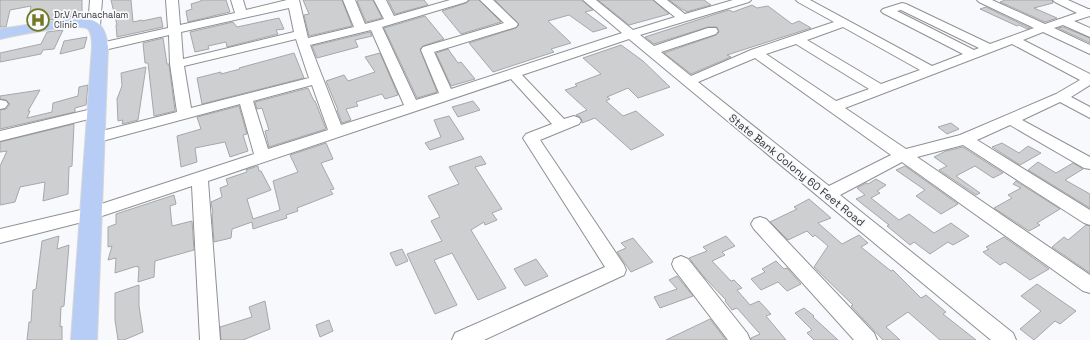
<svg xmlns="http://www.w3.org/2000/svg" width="1090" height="340" font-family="'Space Grotesk',sans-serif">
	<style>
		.building { fill: #cdcfd1; stroke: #a6a7aa }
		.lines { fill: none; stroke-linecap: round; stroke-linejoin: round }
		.minor-casing { stroke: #8f9093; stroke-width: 2 }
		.major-casing { stroke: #d6d6d6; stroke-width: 2 }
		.minor { fill: #fff; fill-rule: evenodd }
		.major { fill: #b8cdf5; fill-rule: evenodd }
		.labels { text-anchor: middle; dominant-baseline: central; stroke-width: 3.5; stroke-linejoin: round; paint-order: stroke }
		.far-poi-label { font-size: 9px; fill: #323233; stroke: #f8f9fc; text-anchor: start }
		.street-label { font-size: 11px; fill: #323233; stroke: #f8f9fc }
	</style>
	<rect width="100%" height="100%" fill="#f8f9fc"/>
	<g class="building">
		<polygon points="0,0 82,0 82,13 69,17 28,23 31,6 10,10 6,27 0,27"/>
		<polygon points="111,0 131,0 133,22 142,20 142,21 161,17 163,27 117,37 116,25 117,25"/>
		<polygon points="201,0 226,0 230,12 188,22 186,11 192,9 191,4 201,1"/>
		<polygon points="303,0 342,0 352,26 309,36 304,15 309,14"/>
		<polygon points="359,0 373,0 382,18 366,22 357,1"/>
		<polygon points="388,0 424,0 428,5 395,14"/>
		<polygon points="470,0 479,0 501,22 461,34 442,11 466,3"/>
		<polygon points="495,0 582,0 593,10 585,12 607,28 593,32 569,15 548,21 571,43 551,49 554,52 493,72 469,43 516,28 519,25"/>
		<polygon points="598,0 653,0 669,14 629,25"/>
		<polygon points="669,0 704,0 711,5 686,12 685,10 683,10"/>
		<polygon points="1005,0 1052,0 1053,3 1034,8 1057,18 1045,22 1000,2"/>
		<polygon points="752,5 757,8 768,6 792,24 799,21 811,28 727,55 731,57 691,74 664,53 716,35 719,32 717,27 708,27 654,44 645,37 722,12 729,10 733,12"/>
		<polygon points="986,7 1030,28 1027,29 1019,25 1017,26 980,9"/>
		<polygon points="425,16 444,39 423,46 420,49 437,92 417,98 384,28"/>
		<polygon points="279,18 284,29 276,30 278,34 227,47 226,42 208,46 209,49 195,52 190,32 233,22 237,27"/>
		<polygon points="1063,27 1090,38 1090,43 1058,28"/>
		<polygon points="63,30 54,49 43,50 41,54 0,62 0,53 41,44 47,32"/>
		<polygon points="370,32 372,36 355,40 358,47 317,58 312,46"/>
		<polygon points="87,37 84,48 60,54 64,41"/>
		<polygon points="163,38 167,64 169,64 175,111 154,116 148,63 145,63 143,43"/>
		<polygon points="621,45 643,61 670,87 638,98 628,88 607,97 610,99 606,101 623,116 636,111 664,135 631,150 595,118 582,123 582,120 580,117 576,115 587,110 565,90 577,86 575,84 601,74 583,58"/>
		<polygon points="448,49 458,63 461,62 475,79 451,86 436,53"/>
		<polygon points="294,53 304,78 202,104 197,78 221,72 221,74 240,69 239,68"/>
		<polygon points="380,53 398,95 385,99 382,94 356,102 358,106 346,109 351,120 342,123 337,110 338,110 326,81 344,75 348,81 375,72 365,57"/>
		<polygon points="146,67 138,120 122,124 123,120 118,121 117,99 122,86 121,73"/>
		<polygon points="88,85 86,105 75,108 75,112 0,129 0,110 6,109 10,104 6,100 0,99 0,96 40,90 28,111 30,111 27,118 52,112 53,103 78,96 79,87"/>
		<polygon points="308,88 314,101 315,101 326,129 269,147 265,131 269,130 262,108 257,109 255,102"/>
		<polygon points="473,101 480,110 458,117 452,107"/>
		<polygon points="239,106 247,134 243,135 248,151 230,157 225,142 195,148 197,162 181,167 177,136 201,129 197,117"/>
		<polygon points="449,116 464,139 430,150 425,143 441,137 434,120"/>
		<polygon points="951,123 959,129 947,134 938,127"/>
		<polygon points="74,124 72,166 69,167 68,194 43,201 45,182 20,187 15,202 0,205 0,166 7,151 0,152 0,142"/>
		<polygon points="326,143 333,159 321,163 334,189 330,190 333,194 297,208 298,211 286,215 287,218 274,222 253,229 252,222 232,229 231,238 214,242 212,214 213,213 211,202 222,197 220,188 228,185 226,179 247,172 246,170 258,166 259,171 261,171 271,190 247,199 253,219 280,210 273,181 298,172 290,155"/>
		<polygon points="1002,143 1019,153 1028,146 1041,153 1020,165 992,147"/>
		<polygon points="963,147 1003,173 993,178 975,166 956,176 980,193 976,195 939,170 947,166 934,157 946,151"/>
		<polygon points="481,156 486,164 475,167 502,209 492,213 497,220 485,225 484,222 471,230 506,288 478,300 452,253 434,260 457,305 435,314 407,254 442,241 431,221 440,217 428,196 459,184 449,167"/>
		<polygon points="1038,162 1056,173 1073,163 1083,169 1065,180 1090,194 1090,208 1028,170"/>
		<polygon points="905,166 958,204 941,214 916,196 925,190 896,170"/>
		<polygon points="876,179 886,185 877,191 880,193 871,198 899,220 909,214 934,233 951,223 969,236 953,245 948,242 930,254 914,242 910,245 887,226 889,225 856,199 865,195 857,188 866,183 868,184"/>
		<polygon points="1016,181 1060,209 1037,223 1040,225 1029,231 994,208 1012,198 1008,195 1021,188 1013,184"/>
		<polygon points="174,195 176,204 170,206 172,226 192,221 194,250 155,261 154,277 138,282 139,267 137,267 137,266 115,273 116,258 108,260 112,246 108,247 108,227 116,224 116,214"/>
		<polygon points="809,199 831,218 818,223 842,244 859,235 868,243 861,247 891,271 893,270 921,298 926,295 946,312 943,314 976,340 940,340 908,312 886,327 900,340 883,340 851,306 853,305 814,267 828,246 815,235 813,237 807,231 788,240 770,222 797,209 794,207"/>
		<polygon points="1086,225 1090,226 1090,273 1052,247 1064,237 1068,240"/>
		<polygon points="59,236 57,249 69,245 64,306 61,307 60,327 62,326 62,340 27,340 29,322 31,322 33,290 36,289 42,241"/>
		<polygon points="726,236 735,246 722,252 725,255 712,261 731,281 734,280 742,288 737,290 750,305 759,301 771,314 766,316 786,340 751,340 751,338 760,334 737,308 732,310 725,301 726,300 705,278 689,258 707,251 703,247"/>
		<polygon points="1004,237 1049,269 1030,280 1005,262 1000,265 983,252 989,249 986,247"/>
		<polygon points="633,238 653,262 631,272 617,252 626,248 621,243"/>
		<polygon points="402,249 408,261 396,266 390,253"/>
		<polygon points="536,259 548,276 525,286 514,269"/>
		<polygon points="776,261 784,269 787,268 801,284 787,291 778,282 761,290 751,279 765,272 762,269"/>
		<polygon points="677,276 693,296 660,308 654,297 677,289 669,280"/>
		<polygon points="1037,284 1076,311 1060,324 1055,321 1034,340 1020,329 1041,311 1021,296"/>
		<polygon points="139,285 139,306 143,332 124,340 118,340 115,320 115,293"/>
		<polygon points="265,301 270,329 243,340 221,340 220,327 252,317 249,307"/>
		<polygon points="804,308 814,316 813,317 838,340 814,340 807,333 812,330 795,313"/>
		<polygon points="710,319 726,340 666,340"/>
		<polygon points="329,320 333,331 320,337 316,325"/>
	</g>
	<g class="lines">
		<g class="minor-casing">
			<g id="minor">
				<polygon points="90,0 102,0 100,26 98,29 90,29 88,26"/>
				<path d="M 166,0 L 178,0 L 180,25 L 235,13 L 231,0 L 243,0 L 246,10 L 287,0 L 299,0 L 308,38 L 354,27 L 343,0 L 355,0 L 365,24 L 384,19 L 374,0 L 386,0 L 394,16 L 450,0 L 468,0 L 466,2 L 382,27 L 416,100 L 439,93 L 421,50 L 423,47 L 504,23 L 480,0 L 493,0 L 518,24 L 516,27 L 434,52 L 451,89 L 622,33 L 583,0 L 596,0 L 633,30 L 675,17 L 654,0 L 667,0 L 685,14 L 733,0 L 751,0 L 749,2 L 640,35 L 654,46 L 708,28 L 716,28 L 718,31 L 716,34 L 661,52 L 691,76 L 751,50 L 834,22 L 798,2 L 796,0 L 810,0 L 932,66 L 963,54 L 883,13 L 881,11 L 883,9 L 902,3 L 906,4 L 990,44 L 1034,28 L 979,2 L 977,0 L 992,0 L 1045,24 L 1077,13 L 1055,2 L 1053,0 L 1068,0 L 1088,9 L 1090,9 L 1090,16 L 1074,21 L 1090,28 L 1090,37 L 1063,25 L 1054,28 L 1090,45 L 1090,54 L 1043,32 L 1023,40 L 1090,74 L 1090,85 L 1071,97 L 1090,107 L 1090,118 L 1060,102 L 1022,120 L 1090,157 L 1090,169 L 1084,168 L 1010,125 L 977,140 L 1090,210 L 1090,225 L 1084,223 L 963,145 L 917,157 L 1090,275 L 1090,293 L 1083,291 L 902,162 L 840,195 L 1013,333 L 1016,340 L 991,340 L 629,39 L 522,75 L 564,119 L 574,116 L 579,118 L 581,121 L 579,124 L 540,140 L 624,265 L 626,270 L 624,275 L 484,340 L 452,340 L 455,333 L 605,267 L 523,138 L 526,134 L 552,124 L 511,79 L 208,181 L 220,340 L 200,340 L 192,186 L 90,220 L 0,243 L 0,229 L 89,208 L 254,154 L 240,104 L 95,143 L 90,142 L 87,138 L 90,134 L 177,112 L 170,64 L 169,35 L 100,51 L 96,50 L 94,47 L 96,44 L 168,28 ZM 289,8 L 294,32 L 183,59 L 181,32 ZM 901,10 L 979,48 L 974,50 L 897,11 ZM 843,27 L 920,70 L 881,84 L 807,40 ZM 371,30 L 404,105 L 341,125 L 310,45 ZM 296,39 L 309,78 L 191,108 L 184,66 ZM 796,44 L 869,89 L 836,101 L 766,54 ZM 1012,44 L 1080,80 L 1056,94 L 960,135 L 906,149 L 845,108 ZM 755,58 L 891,155 L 829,186 L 698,82 ZM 312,85 L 328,130 L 268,149 L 253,101 Z"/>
				<polygon points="0,100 6,101 8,104 5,108 0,109"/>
				<polygon points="96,108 101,110 103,113 101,116 0,141 0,131"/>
				<polygon points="760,217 766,219 874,333 877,340 854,340 754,229 751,224 754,219"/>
				<polygon points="681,256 688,259 747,333 750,340 728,340 674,269 672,264 674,259"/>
			</g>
		</g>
		<g class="major-casing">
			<path id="major" d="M 73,18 C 97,18 105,23 108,47 L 97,340 L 71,340 L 92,47 C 92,42 92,33 88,29 C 81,22 13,36 0,39 L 0,29 Z"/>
		</g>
		<use href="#minor" class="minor"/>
		<use href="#major" class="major"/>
	</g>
	<defs>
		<g id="hospital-ring" transform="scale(1.15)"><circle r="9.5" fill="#f8f9fc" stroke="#737923" stroke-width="1.5"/><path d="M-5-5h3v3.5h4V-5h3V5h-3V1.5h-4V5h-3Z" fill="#737923"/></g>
	</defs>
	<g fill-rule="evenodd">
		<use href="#hospital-ring" x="38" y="20"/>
	</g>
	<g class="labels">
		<g class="far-poi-label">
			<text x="54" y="15">Dr.V Arunachalam<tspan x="54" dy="10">Clinic</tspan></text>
		</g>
		<g class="street-label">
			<text transform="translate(797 170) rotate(39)">State Bank Colony 60 Feet Road</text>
		</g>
	</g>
</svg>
